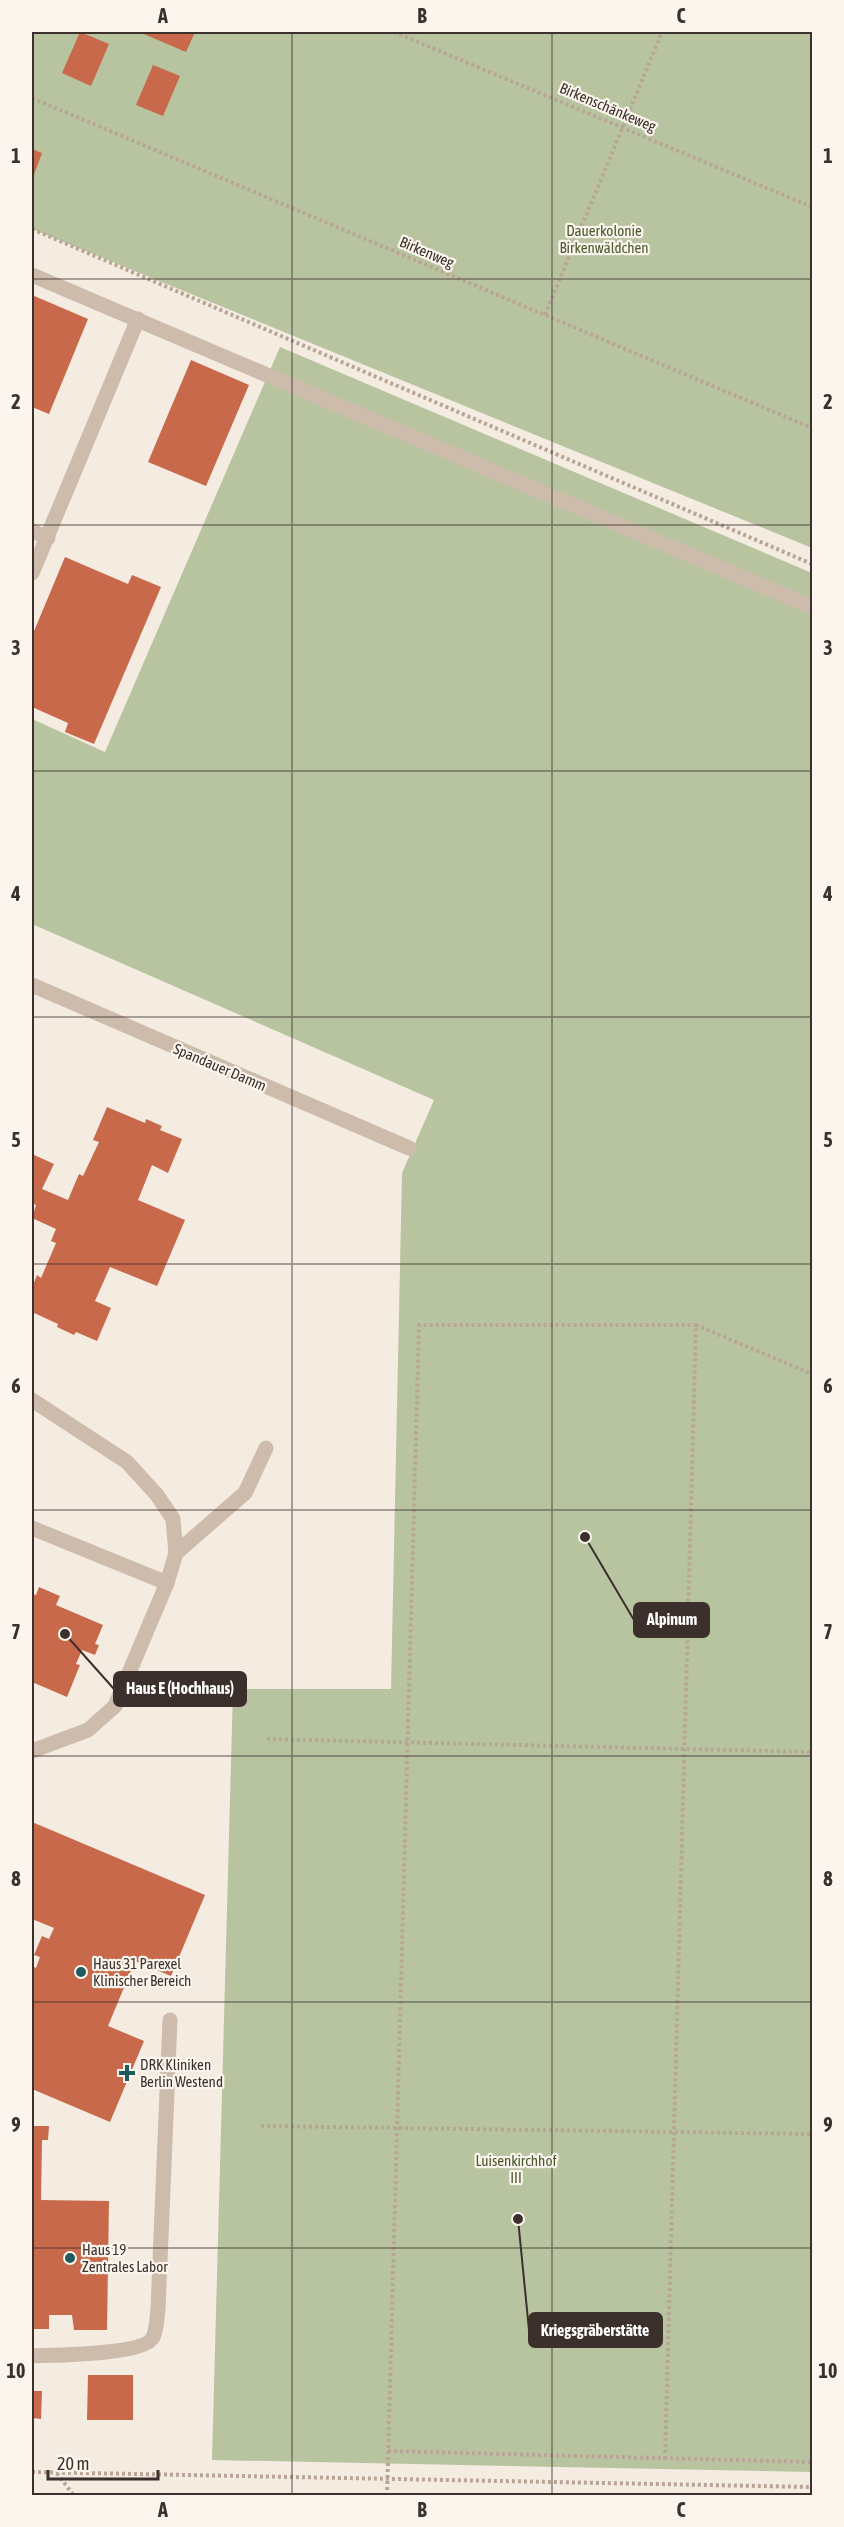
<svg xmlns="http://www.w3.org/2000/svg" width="844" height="2527" font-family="'Asap Condensed',sans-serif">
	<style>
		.green { fill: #b8c4a0 }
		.building { fill: #c8694b }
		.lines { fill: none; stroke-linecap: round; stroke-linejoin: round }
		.path { stroke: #b9a596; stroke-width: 4; stroke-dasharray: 3 3; stroke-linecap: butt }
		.minor { stroke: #cdbbac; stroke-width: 15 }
		.grid { fill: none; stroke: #3b302b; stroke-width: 1.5; stroke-opacity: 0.55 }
		.poi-dot { fill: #1f5a5e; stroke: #fbf5ee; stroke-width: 2 }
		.labels { text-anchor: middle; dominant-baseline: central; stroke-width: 4.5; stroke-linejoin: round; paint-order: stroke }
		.street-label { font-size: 15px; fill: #3b302b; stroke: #fbf5ee }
		.park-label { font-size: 15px; fill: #4a5a2e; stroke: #fbf5ee }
		.poi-label { font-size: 15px; fill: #3b302b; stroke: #fbf5ee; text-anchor: start }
		.leader { fill: none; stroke: #3b302b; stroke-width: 2 }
		.callout-dot { fill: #3b302b; stroke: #fbf5ee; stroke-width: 2 }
		.callout { fill: #3b302b; stroke: #3b302b; stroke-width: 2 }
		.callout-label { font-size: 16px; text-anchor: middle; font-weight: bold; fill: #fff }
		.neatline { fill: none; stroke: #3b302b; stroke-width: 2 }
		.grid-label { font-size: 20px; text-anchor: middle; font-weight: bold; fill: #3b302b }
	</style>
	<rect width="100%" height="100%" fill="#f4ebe1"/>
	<g class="green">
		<polygon points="32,32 812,32 812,548 32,229"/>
		<polygon points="280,347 812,573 812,2472 212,2460 233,1689 391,1689 402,1173 434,1100 32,924 32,719 105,752"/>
	</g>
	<g class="building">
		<polygon points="80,32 109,44 91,86 62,73"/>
		<polygon points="139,32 195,32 186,52"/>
		<polygon points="153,65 180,76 163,116 136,105"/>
		<polygon points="32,149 42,153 32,180"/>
		<polygon points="32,295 88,319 49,414 32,407"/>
		<polygon points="191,360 249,385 206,486 148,462"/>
		<polygon points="65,557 128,584 132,575 161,587 94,744 65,732 68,723 32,707 32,636"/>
		<polygon points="107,1107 145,1123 146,1119 162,1126 160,1130 182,1139 168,1173 152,1165 138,1200 185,1220 157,1286 110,1267 95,1301 111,1308 97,1341 76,1332 74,1335 57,1327 58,1324 32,1312 32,1288 37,1275 41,1278 56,1243 51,1241 56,1229 32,1218 36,1205 32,1203 32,1154 54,1164 42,1189 68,1200 79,1174 83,1176 99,1142 93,1140"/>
		<polygon points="39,1587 60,1596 56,1605 103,1625 95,1644 99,1645 95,1655 82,1650 76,1664 80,1665 67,1697 32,1682 32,1594 36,1595"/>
		<polygon points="32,1822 205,1895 171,1976 135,1961 108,2026 144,2041 110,2122 32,2089 32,1966 36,1968 40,1957 34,1955 42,1936 49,1939 54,1928 32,1919"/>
		<polygon points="32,2126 49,2126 48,2140 42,2140 41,2200 109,2201 107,2330 74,2330 72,2315 49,2315 49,2329 32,2329"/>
		<polygon points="88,2375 133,2375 133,2420 87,2420"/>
		<polygon points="32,2391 42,2391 41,2419 32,2418"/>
	</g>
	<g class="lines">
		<g class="path">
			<polyline points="394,32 812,207"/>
			<polyline points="32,98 812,428"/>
			<polyline points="32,229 812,564"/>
			<polyline points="545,315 662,32"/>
			<polyline points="267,1739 812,1752"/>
			<polyline points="261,2126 812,2134"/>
			<polyline points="388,2451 812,2462"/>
			<polyline points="665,2459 696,1325 812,1374"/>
			<polyline points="32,2472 812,2487"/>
			<polyline points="57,2473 74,2496"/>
			<polyline points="387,2496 419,1325 696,1325"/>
		</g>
		<g class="minor">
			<polyline points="32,275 812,607"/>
			<polyline points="32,531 48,538"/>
			<polyline points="32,573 138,319"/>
			<polyline points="32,985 409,1148"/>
			<polyline points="32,1400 127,1462 157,1495 173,1519 176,1553 167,1583 115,1706 88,1730 32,1751"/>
			<polyline points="32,1528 167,1583"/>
			<polyline points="176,1553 245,1493 266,1448"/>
			<path d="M 32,2356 C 52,2355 145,2355 153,2337 C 157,2329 157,2317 158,2309 L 170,2020"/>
		</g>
	</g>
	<path class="grid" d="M 292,32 L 292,2496M 552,32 L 552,2496M 32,279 L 812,279M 32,525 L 812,525M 32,771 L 812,771M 32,1017 L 812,1017M 32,1264 L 812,1264M 32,1510 L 812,1510M 32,1756 L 812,1756M 32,2002 L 812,2002M 32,2248 L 812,2248"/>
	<g class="poi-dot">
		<circle cx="81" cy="1972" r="6"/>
		<path d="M124 2064h6v6h6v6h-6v6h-6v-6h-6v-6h6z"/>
		<circle cx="70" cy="2258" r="6"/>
	</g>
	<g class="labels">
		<g class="street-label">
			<text transform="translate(608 107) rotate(23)">Birkenschänkeweg</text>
			<text transform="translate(427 252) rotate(23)">Birkenweg</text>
			<text transform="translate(220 1067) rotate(23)">Spandauer Damm</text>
		</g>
		<g class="park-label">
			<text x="604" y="230">Dauerkolonie<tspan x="604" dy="17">Birkenwäldchen</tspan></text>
			<text x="516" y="2160">Luisenkirchhof<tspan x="516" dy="17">III</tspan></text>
		</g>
		<g class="poi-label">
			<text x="93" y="1963">Haus 31 Parexel<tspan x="93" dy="17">Klinischer Bereich</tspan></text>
			<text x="140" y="2064">DRK Kliniken<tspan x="140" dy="17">Berlin Westend</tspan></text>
			<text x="82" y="2249">Haus 19<tspan x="82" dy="17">Zentrales Labor</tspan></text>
		</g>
	</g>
	<path class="leader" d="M585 1537L634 1620M65 1634L114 1689M518 2219L529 2330"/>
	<g class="callout-dot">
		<circle cx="585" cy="1537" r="6"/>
		<circle cx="65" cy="1634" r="6"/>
		<circle cx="518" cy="2219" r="6"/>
	</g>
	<g class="callout">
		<rect x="634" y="1603" width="75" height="34" rx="6"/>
		<rect x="114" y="1672" width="132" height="34" rx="6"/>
		<rect x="529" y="2313" width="133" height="34" rx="6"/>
	</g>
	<g class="callout-label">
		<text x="672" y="1625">Alpinum</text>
		<text x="180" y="1694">Haus E (Hochhaus)</text>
		<text x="595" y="2336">Kriegsgräberstätte</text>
	</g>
	<rect width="844" height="2527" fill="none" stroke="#fbf5ee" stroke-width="66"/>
	<path d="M48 2470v9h110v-9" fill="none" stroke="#3b302b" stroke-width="3"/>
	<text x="57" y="2470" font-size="18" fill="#3b302b" stroke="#fbf5ee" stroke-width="4.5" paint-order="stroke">20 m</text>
	<rect x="33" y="33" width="778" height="2461" class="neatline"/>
	<g class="grid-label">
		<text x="163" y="23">A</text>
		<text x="422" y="23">B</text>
		<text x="681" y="23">C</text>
		<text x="16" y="163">1</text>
		<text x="828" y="163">1</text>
		<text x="16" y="409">2</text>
		<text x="828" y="409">2</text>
		<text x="16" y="655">3</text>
		<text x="828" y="655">3</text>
		<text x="16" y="901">4</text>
		<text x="828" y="901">4</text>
		<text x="16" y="1147">5</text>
		<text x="828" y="1147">5</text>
		<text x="16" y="1393">6</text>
		<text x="828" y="1393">6</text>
		<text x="16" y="1639">7</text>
		<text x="828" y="1639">7</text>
		<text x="16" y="1886">8</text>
		<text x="828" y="1886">8</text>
		<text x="16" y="2132">9</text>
		<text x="828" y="2132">9</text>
		<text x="16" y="2378">10</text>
		<text x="828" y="2378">10</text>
		<text x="163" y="2517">A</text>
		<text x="422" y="2517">B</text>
		<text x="681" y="2517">C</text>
	</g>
</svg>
